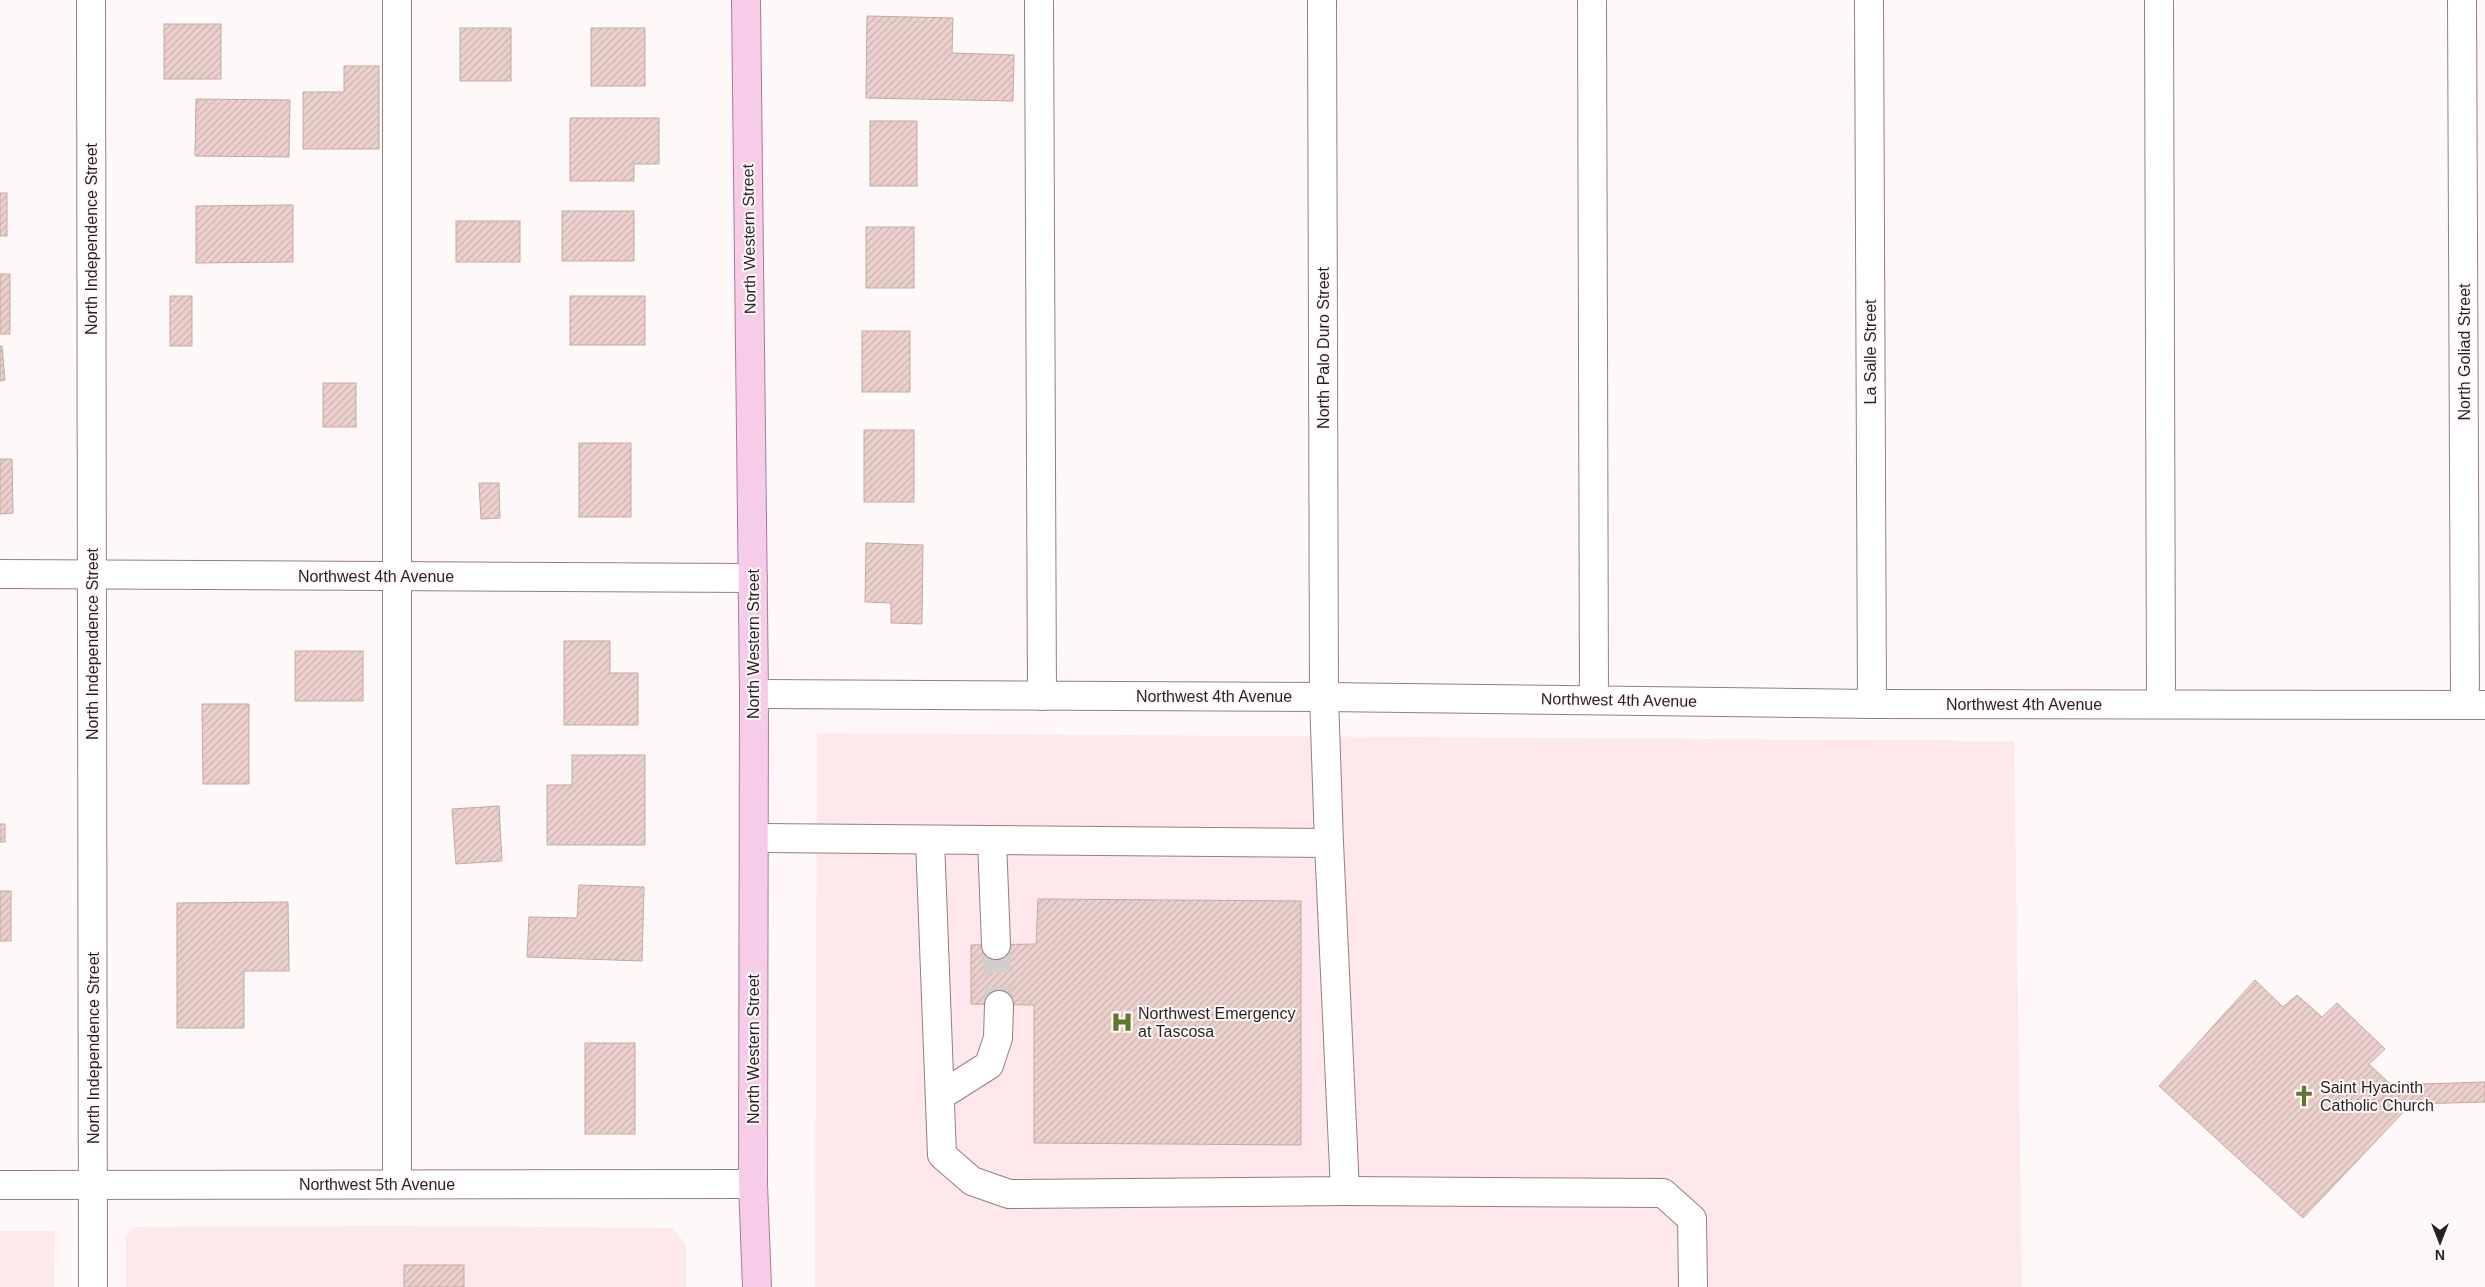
<svg xmlns="http://www.w3.org/2000/svg" width="2485" height="1287" font-family="Arial,sans-serif">
	<style>
		.built { fill: #fee8ec }
		.building { fill: url(#building-hatch); stroke: #c4a9a5 }
		.lines { fill: none; stroke-linecap: round; stroke-linejoin: round }
		.minor-tunnel { stroke: #d3cdce; stroke-width: 28; stroke-dasharray: 28 14; stroke-linecap: butt }
		.minor-casing { stroke: #967d82; stroke-width: 30 }
		.major-casing { stroke: #ac7999; stroke-width: 30 }
		.minor { stroke: #fff; stroke-width: 28 }
		.major { stroke: #f7cce9; stroke-width: 28 }
		.labels { text-anchor: middle; dominant-baseline: central; stroke-width: 4; stroke-linejoin: round; paint-order: stroke }
		.street-label { font-size: 16px; fill: #291f21; stroke: #fef8f9 }
		.poi-label { font-size: 16px; fill: #291f21; stroke: #fef8f9; text-anchor: start }
	</style>
	<defs>
		<pattern id="building-hatch" width="6" height="6" patternUnits="userSpaceOnUse" patternTransform="scale(1.25)"><rect width="6" height="6" fill="#ecd0cb"/><path d="M-1 1l2-2M0 6l6-6M5 7l2-2" fill="none" stroke="#cab2ae"/></pattern>
	</defs>
	<rect width="100%" height="100%" fill="#fef8f9"/>
	<g class="built">
		<polygon points="817,733 2014,741 2022,1287 815,1287"/>
		<polygon points="389,1226 673,1228 686,1245 686,1287 126,1287 126,1235 136,1227"/>
		<polygon points="0,1231 55,1231 54,1287 0,1287"/>
	</g>
	<g class="building">
		<polygon points="867,16 953,18 952,53 1014,55 1013,101 866,98"/>
		<rect x="164" y="24" width="57" height="55"/>
		<rect x="460" y="28" width="51" height="53"/>
		<rect x="591" y="28" width="54" height="58"/>
		<polygon points="344,66 379,66 379,149 303,149 303,92 344,92"/>
		<polygon points="196,99 290,100 289,157 195,156"/>
		<polygon points="570,118 659,118 659,164 634,164 634,181 570,181"/>
		<rect x="870" y="121" width="47" height="65"/>
		<rect x="0" y="193" width="7" height="43"/>
		<polygon points="293,205 293,262 196,263 196,206"/>
		<rect x="562" y="211" width="72" height="50"/>
		<rect x="456" y="221" width="64" height="41"/>
		<rect x="866" y="227" width="48" height="61"/>
		<rect x="0" y="274" width="10" height="60"/>
		<rect x="170" y="296" width="22" height="50"/>
		<rect x="570" y="296" width="75" height="49"/>
		<rect x="862" y="331" width="48" height="61"/>
		<polygon points="0,346 2,346 5,380 0,381"/>
		<rect x="323" y="383" width="33" height="44"/>
		<rect x="864" y="430" width="50" height="72"/>
		<rect x="579" y="443" width="52" height="74"/>
		<polygon points="0,459 12,459 13,513 0,514"/>
		<polygon points="479,483 499,483 500,518 481,519"/>
		<polygon points="866,543 923,545 922,624 891,623 891,603 865,602"/>
		<polygon points="564,641 610,641 610,673 638,673 638,725 564,725"/>
		<rect x="295" y="651" width="68" height="50"/>
		<polygon points="202,704 249,704 249,784 203,784"/>
		<polygon points="572,755 645,755 645,845 547,845 547,785 572,785"/>
		<polygon points="499,806 502,861 456,864 452,809"/>
		<rect x="0" y="824" width="5" height="18"/>
		<polygon points="579,885 644,887 642,961 527,957 529,917 577,918"/>
		<rect x="0" y="891" width="11" height="50"/>
		<polygon points="1038,899 1301,901 1301,1145 1034,1143 1034,1005 971,1004 971,945 1036,944"/>
		<polygon points="288,902 289,971 244,971 244,1028 177,1028 177,903"/>
		<polygon points="2255,980 2283,1007 2297,995 2322,1017 2337,1003 2385,1049 2369,1064 2391,1085 2485,1082 2485,1102 2411,1104 2303,1218 2159,1086"/>
		<rect x="585" y="1043" width="50" height="91"/>
		<rect x="404" y="1265" width="60" height="22"/>
	</g>
	<g class="lines">
		<polyline class="minor-tunnel" points="996,945 999,1005"/>
		<g class="minor-casing">
			<g id="minor">
				<polyline points="91,0 93,1287"/>
				<polyline points="397,0 397,1184"/>
				<polyline points="1039,0 1042,696"/>
				<polyline points="1592,0 1594,700"/>
				<polyline points="1869,0 1872,704"/>
				<polyline points="2159,0 2161,704"/>
				<polyline points="2462,0 2465,704"/>
				<polyline points="0,574 753,578"/>
				<polyline points="754,694 1324,697 1872,704 2485,705"/>
				<polyline points="754,838 1329,843 1324,697 1322,0"/>
				<polyline points="930,840 942,1155 972,1181 1009,1194 1345,1191 1329,843"/>
				<polyline points="992,840 996,945"/>
				<polyline points="940,1096 989,1065 998,1038 999,1005"/>
				<polyline points="0,1185 753,1184"/>
				<polyline points="1345,1191 1663,1193 1692,1219 1693,1287"/>
			</g>
		</g>
		<g class="major-casing">
			<polyline id="major" points="746,0 754,694 753,1184 757,1287"/>
		</g>
		<use href="#minor" class="minor"/>
		<use href="#major" class="major"/>
	</g>
	<defs>
		<g id="hospital-bare" transform="scale(1.725)"><path d="M-5-5h3v3.5h4V-5h3V5h-3V1.5h-4V5h-3Z" fill="#5e782c" stroke="#fef8f9" stroke-width="2.5" paint-order="stroke"/></g>
		<g id="church-bare" transform="scale(1.725)"><path d="M-1.2-6h2.4v3.5h3.3v2.4h-3.3V6h-2.4V-.1h-3.3v-2.4h3.3Z" fill="#5e782c" stroke="#fef8f9" stroke-width="2.5" paint-order="stroke"/></g>
	</defs>
	<g fill-rule="evenodd">
		<use href="#hospital-bare" x="1122" y="1022"/>
		<use href="#church-bare" x="2304" y="1096"/>
	</g>
	<g class="labels">
		<g class="street-label">
			<text transform="translate(91 239) rotate(-90)">North Independence Street</text>
			<text transform="translate(749 239) rotate(-91)">North Western Street</text>
			<text transform="translate(1323 348) rotate(-90)">North Palo Duro Street</text>
			<text transform="translate(1870 352) rotate(-90)">La Salle Street</text>
			<text transform="translate(2464 352) rotate(-90)">North Goliad Street</text>
			<text x="376" y="576">Northwest 4th Avenue</text>
			<text transform="translate(92 644) rotate(-90)">North Independence Street</text>
			<text transform="translate(753 644) rotate(-90)">North Western Street</text>
			<text x="1214" y="696">Northwest 4th Avenue</text>
			<text transform="translate(1619 700) rotate(1)">Northwest 4th Avenue</text>
			<text x="2024" y="704">Northwest 4th Avenue</text>
			<text transform="translate(93 1048) rotate(-90)">North Independence Street</text>
			<text transform="translate(753 1049) rotate(-90)">North Western Street</text>
			<text x="377" y="1184">Northwest 5th Avenue</text>
		</g>
		<g class="poi-label">
			<text x="1138" y="1013">Northwest Emergency<tspan x="1138" dy="18">at Tascosa</tspan></text>
			<text x="2320" y="1087">Saint Hyacinth<tspan x="2320" dy="18">Catholic Church</tspan></text>
		</g>
	</g>
	<g transform="translate(2440 1242) rotate(180)" stroke="#fef8f9" stroke-width="4" paint-order="stroke">
	<path d="M0-4L9 19L0 12L-9 19Z" fill="#291f21"/>
	<text y="-8" font-size="14" font-weight="bold" text-anchor="middle" fill="#291f21">N</text>
	</g>
</svg>
